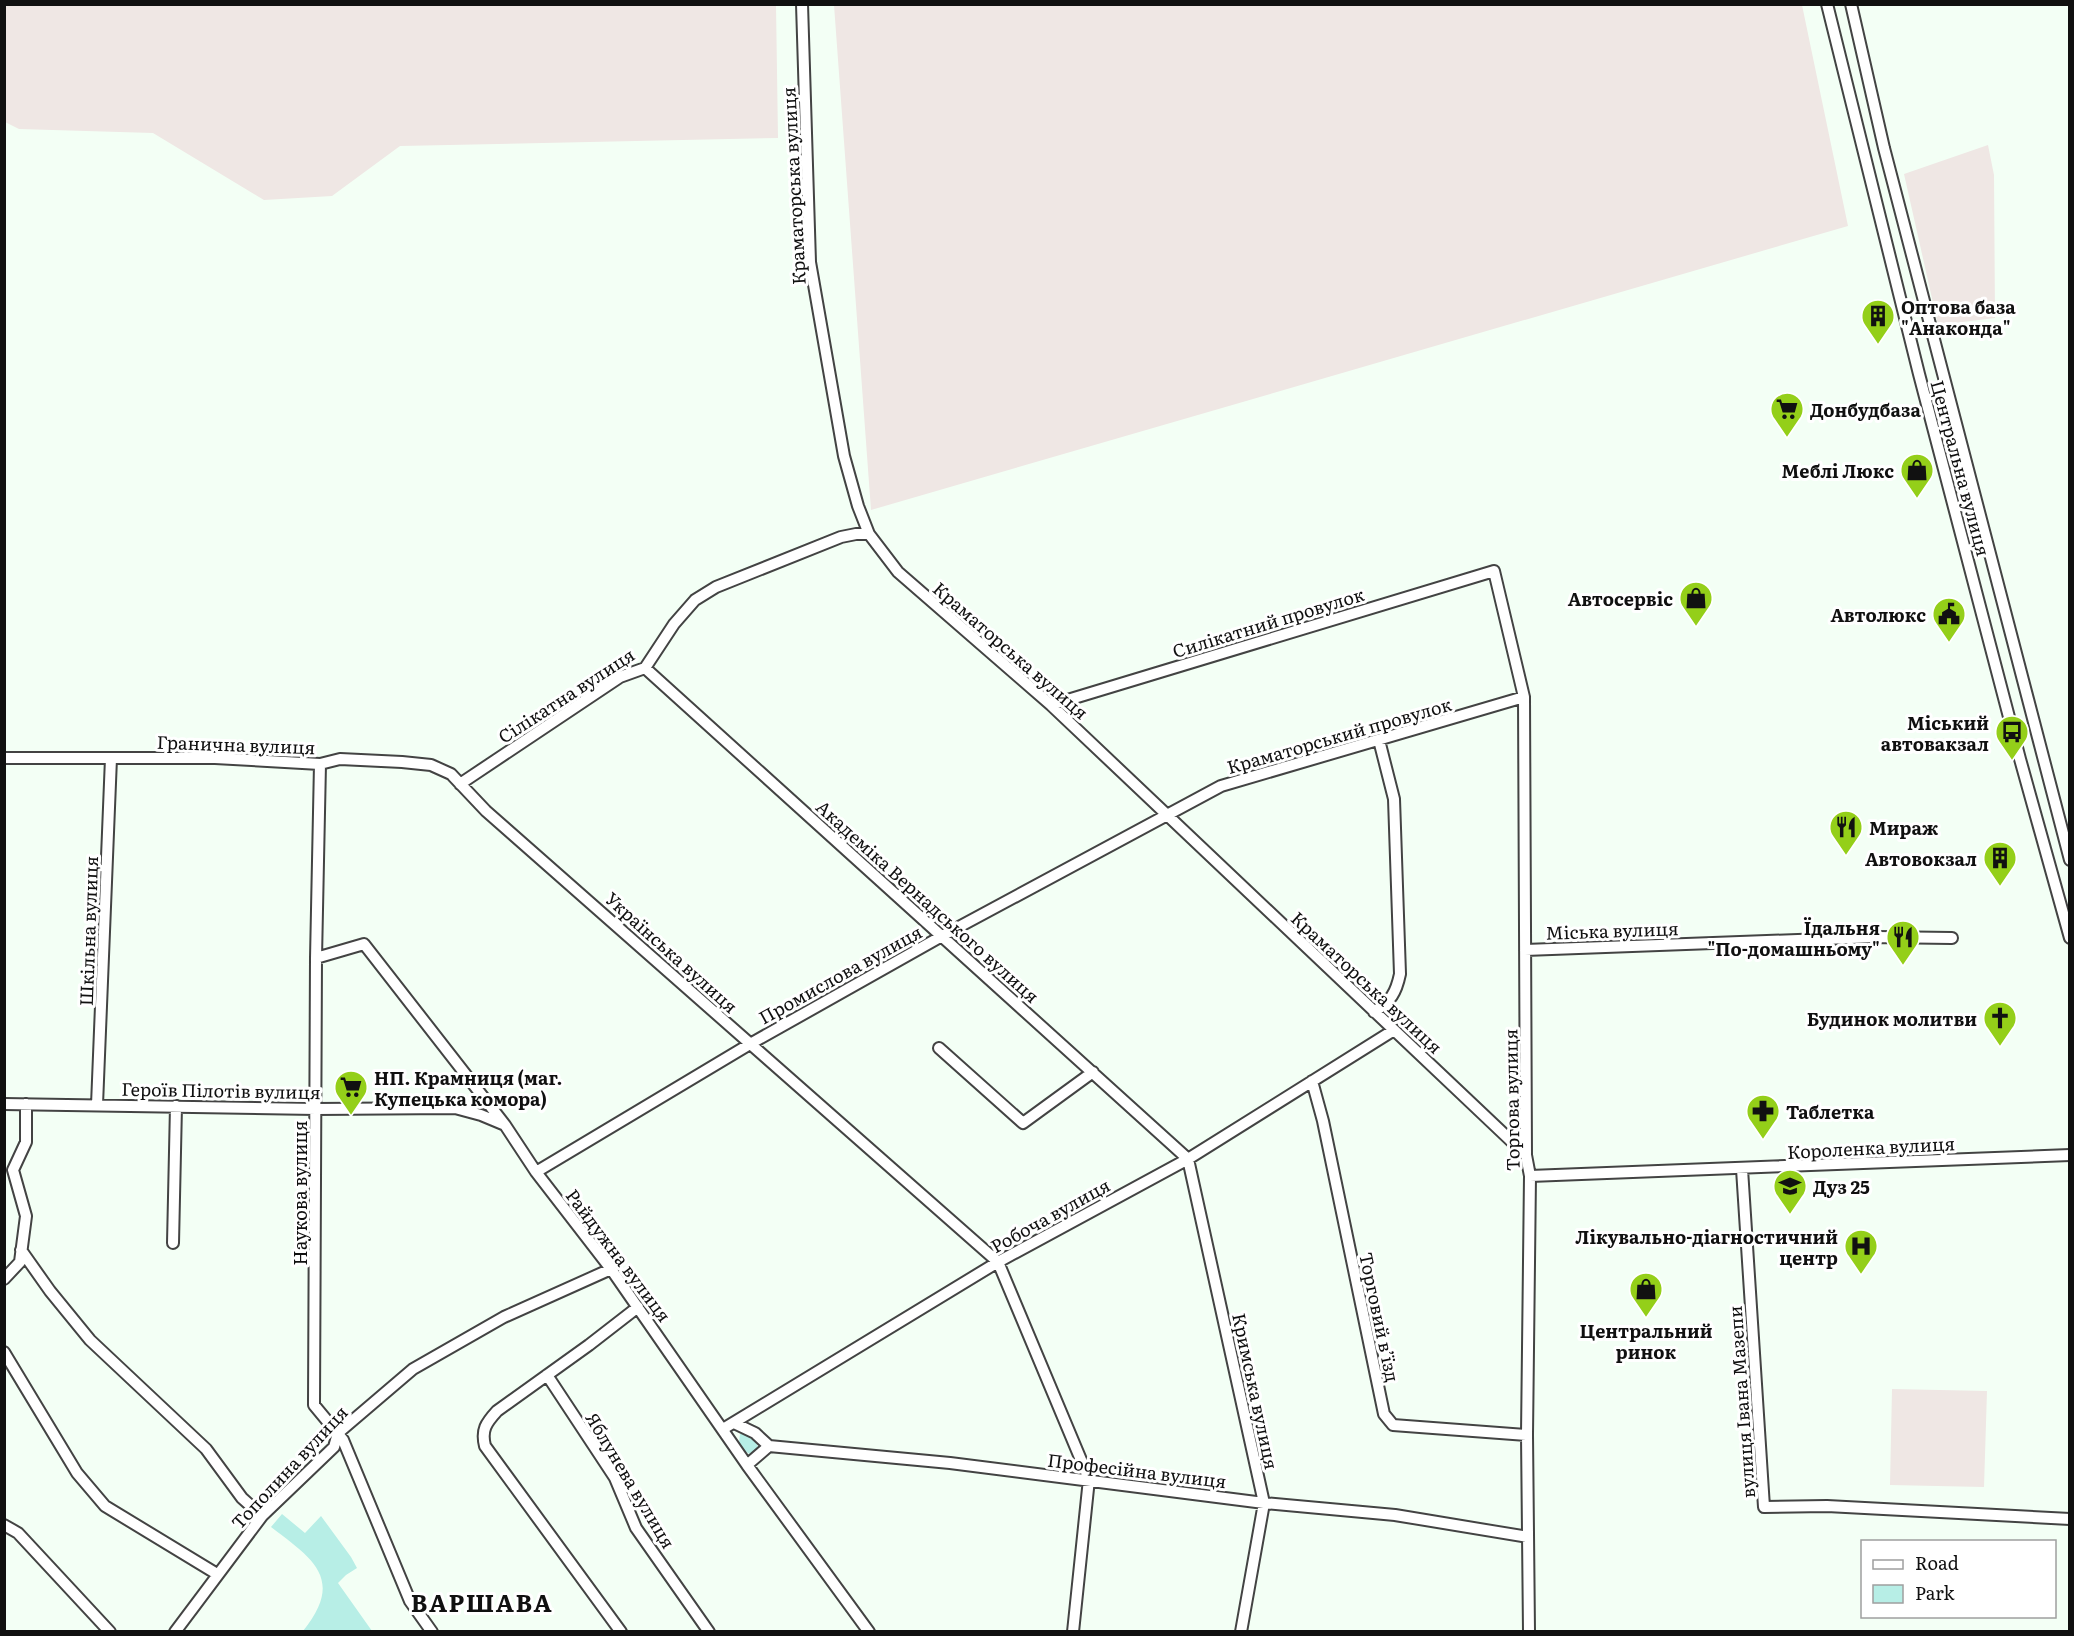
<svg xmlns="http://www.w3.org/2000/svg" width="2074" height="1636" font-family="Literata,serif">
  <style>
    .industrial { fill: #efe7e4 }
    .green { fill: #b7eee6 }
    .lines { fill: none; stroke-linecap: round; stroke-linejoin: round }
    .minor-casing { stroke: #434343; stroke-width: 14 }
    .minor { stroke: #fff; stroke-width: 10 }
    .labels { text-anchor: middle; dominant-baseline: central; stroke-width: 6; stroke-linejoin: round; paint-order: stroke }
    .street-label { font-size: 18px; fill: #101010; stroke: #fff }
    .poi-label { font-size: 18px; font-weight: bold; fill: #101010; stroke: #fff; text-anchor: end }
    .district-label { font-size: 24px; font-weight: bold; letter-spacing: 1.5px; fill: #101010; stroke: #fff }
  </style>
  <rect width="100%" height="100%" fill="#f3fff5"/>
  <!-- industrial -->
  <path class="industrial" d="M4,5H776L778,138L400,146L332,196L264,200L153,133L19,129L5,122Z
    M834,5H1802L1848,226L871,510Z
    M1988,145L1994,175L1995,318L1938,325L1904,174Z
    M1892,1389L1987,1391L1984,1487L1890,1485Z"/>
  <!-- green -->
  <path class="green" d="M747,1433L753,1435L758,1447L756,1452L752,1455L746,1452L739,1443L740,1434Z
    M282,1514L305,1533L321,1516L351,1557L357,1568L346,1575L338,1583L372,1631H303C345,1579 313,1559 271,1527Z"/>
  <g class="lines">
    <!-- minor casing -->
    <g class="minor-casing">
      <path id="minor" d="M802,4L810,262L844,456L858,506L869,534L898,572L1051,705L1526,1155
        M1827,4L1919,374L2020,759L2070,938
        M1851,4L1884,148L2070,860
        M645,668L1188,1159L1264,1503L1241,1632
        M1051,705L1494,571L1524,697L1526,1155L1530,1176L1527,1435L1529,1632
        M4,758H215L320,764L340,759L402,762L431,765L451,774L486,811L998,1262L1089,1479L1073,1632
        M320,764L316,958L314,1405L343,1440L410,1601L432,1632
        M460,784L620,677L645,668L674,624L695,600L716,587L841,537L856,534H869
        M1525,950L1877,937L1952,938
        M316,958L364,944L505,1125L536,1172L611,1269L747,1465L869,1632
        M1374,1012C1391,1001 1396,993 1400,974L1394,799L1379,740
        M939,1048L1023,1123L1093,1072
        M1312,1081L1323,1121L1384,1414L1393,1425L1527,1435
        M4,1104L316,1109L455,1108L481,1115L505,1125
        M97,1105L111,758
        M1742,1169L1764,1507L1827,1506L2070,1519
        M536,1172L750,1044L942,936L1221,786L1524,697
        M1530,1176L2070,1155
        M173,1243L176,1106
        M21,1250L50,1291L90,1340L206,1449L242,1498L262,1516
        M4,1279L20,1262L26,1216L13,1170L26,1142V1104
        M4,1352L77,1473L105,1506L217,1574
        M547,1375L615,1478L636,1528L709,1632
        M734,1423L755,1433L769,1446
        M723,1429L998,1262L1188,1159L1394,1030
        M747,1465L769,1446L950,1463L1264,1503L1395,1515L1528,1537
        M4,1525L18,1533L110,1632
        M175,1632L262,1516L334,1447L338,1433L413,1369L504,1317L611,1269
        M621,1632L485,1446C481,1430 486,1423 497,1411L589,1345L638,1307"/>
    </g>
    <!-- minor -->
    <use href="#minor" class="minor"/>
  </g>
  <!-- icons -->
  <defs>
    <g id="building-pin" transform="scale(1.725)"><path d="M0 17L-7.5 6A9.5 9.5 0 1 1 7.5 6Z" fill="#94cf19" stroke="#fff"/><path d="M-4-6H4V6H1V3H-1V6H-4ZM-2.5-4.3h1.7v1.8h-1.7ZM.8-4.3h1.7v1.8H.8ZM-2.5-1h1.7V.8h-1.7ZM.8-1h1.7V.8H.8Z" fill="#111"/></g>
    <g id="supermarket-pin" transform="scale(1.725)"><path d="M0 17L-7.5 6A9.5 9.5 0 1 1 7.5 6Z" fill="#94cf19" stroke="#fff"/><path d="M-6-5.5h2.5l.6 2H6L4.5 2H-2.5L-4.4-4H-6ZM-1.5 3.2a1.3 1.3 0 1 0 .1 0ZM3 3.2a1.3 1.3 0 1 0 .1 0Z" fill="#111"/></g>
    <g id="shop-pin" transform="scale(1.725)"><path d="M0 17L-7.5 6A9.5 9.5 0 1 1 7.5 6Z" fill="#94cf19" stroke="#fff"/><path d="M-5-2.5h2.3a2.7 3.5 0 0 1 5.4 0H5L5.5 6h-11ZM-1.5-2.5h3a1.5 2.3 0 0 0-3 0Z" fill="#111"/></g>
    <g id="civic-pin" transform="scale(1.725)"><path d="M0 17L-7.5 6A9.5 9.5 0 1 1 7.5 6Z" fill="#94cf19" stroke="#fff"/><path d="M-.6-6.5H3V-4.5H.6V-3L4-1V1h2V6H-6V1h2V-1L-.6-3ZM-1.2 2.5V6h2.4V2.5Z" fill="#111"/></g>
    <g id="bus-pin" transform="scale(1.725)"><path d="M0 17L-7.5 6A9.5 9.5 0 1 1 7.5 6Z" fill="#94cf19" stroke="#fff"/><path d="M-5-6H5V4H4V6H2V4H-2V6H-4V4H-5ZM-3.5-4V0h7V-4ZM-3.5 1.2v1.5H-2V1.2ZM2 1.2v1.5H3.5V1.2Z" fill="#111"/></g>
    <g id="restaurant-pin" transform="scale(1.725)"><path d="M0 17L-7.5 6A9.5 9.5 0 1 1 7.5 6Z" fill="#94cf19" stroke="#fff"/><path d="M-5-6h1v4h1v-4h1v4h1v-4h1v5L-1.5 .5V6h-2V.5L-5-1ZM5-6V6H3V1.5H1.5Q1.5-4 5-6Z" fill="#111"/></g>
    <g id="church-pin" transform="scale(1.725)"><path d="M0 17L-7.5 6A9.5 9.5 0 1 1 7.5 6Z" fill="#94cf19" stroke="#fff"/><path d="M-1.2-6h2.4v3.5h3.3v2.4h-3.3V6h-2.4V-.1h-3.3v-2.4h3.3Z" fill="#111"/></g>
    <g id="pharmacy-pin" transform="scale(1.725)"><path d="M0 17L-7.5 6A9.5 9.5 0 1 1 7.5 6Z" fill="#94cf19" stroke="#fff"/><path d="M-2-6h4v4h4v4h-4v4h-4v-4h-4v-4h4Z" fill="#111"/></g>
    <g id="school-pin" transform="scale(1.725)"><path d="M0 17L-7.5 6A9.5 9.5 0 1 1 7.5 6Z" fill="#94cf19" stroke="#fff"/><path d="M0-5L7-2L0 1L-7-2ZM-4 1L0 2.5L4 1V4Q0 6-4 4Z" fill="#111"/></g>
    <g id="hospital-pin" transform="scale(1.725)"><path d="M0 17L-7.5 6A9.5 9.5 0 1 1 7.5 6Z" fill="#94cf19" stroke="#fff"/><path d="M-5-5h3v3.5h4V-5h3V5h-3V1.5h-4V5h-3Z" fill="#111"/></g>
  </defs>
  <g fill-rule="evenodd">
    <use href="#building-pin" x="1878" y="316"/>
    <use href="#supermarket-pin" x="1787" y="409"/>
    <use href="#shop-pin" x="1917" y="470"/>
    <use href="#shop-pin" x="1696" y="598"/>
    <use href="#civic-pin" x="1949" y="614"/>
    <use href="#bus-pin" x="2012" y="732"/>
    <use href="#restaurant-pin" x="1846" y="827"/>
    <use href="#building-pin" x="2000" y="858"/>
    <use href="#restaurant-pin" x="1903" y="937"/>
    <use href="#church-pin" x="2000" y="1018"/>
    <use href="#supermarket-pin" x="351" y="1087"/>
    <use href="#pharmacy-pin" x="1763" y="1111"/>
    <use href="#school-pin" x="1790" y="1186"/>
    <use href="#hospital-pin" x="1861" y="1246"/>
    <use href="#shop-pin" x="1646" y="1289"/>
  </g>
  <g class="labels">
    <!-- street labels -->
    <g class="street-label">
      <text transform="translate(793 186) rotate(-93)">Краматорська вулиця</text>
      <text transform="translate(1961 468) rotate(75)">Центральна вулиця</text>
      <text transform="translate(1268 622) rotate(-17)">Силікатний провулок</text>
      <text transform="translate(1011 650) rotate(41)">Краматорська вулиця</text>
      <text transform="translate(566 695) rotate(-33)">Сілікатна вулиця</text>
      <text transform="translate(1339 735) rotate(-16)">Краматорський провулок</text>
      <text transform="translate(236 744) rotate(2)">Гранична вулиця</text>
      <text transform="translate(928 901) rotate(42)">Академіка Вернадського вулиця</text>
      <text transform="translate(1612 930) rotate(-2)">Міська вулиця</text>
      <text transform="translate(88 931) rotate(-88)">Шкільна вулиця</text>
      <text transform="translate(672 952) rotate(42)">Українська вулиця</text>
      <text transform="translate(840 974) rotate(-29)">Промислова вулиця</text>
      <text transform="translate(1367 982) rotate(43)">Краматорська вулиця</text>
      <text transform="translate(221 1090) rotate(1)">Героїв Пілотів вулиця</text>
      <text transform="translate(1511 1100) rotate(-91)">Торгова вулиця</text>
      <text transform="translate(1871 1147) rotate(-3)">Короленка вулиця</text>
      <text transform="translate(299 1193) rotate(-90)">Наукова вулиця</text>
      <text transform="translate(1050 1215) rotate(-29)">Робоча вулиця</text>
      <text transform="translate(619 1255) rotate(53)">Райдужна вулиця</text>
      <text transform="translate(1380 1317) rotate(78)">Торговий в’їзд</text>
      <text transform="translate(1256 1391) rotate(78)">Кримська вулиця</text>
      <text transform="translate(1741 1402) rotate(-94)">вулиця Івана Мазепи</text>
      <text transform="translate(289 1467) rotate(-47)">Тополина вулиця</text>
      <text transform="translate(1137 1470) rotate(7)">Професійна вулиця</text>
      <text transform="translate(631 1480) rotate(59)">Яблунева вулиця</text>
    </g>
    <!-- poi labels -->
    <g class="poi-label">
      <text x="1901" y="306" text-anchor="start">Оптова база<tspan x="1901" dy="21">"Анаконда"</tspan></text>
      <text x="1810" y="409" text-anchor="start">Донбудбаза</text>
      <text x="1894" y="470">Меблі Люкс</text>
      <text x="1673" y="598">Автосервіс</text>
      <text x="1926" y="614">Автолюкс</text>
      <text x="1989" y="722">Міський<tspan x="1989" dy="21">автовакзал</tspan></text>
      <text x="1869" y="827" text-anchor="start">Мираж</text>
      <text x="1977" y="858">Автовокзал</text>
      <text x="1880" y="927">Їдальня<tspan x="1880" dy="21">"По-домашньому"</tspan></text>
      <text x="1977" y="1018">Будинок молитви</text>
      <text x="374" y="1077" text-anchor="start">НП. Крамниця (маг.<tspan x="374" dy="21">Купецька комора)</tspan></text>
      <text x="1786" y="1111" text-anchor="start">Таблетка</text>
      <text x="1813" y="1186" text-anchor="start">Дуз 25</text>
      <text x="1838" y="1236">Лікувально-діагностичний<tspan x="1838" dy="21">центр</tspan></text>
      <text x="1646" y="1330" text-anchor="middle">Центральний<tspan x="1646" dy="21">ринок</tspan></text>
    </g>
    <!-- district labels -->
    <g class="district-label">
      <text x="482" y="1601">ВАРШАВА</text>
    </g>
  </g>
  <!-- border -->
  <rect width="2074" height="1636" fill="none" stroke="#101010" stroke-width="12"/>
  <!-- legend -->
  <rect x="1861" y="1540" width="195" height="78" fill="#ffffff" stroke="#9f9f9f" stroke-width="1.5"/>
  <rect x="1873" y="1560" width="30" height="9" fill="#ffffff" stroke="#9f9f9f" stroke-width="1.5"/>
  <text x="1915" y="1570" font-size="18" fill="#101010">Road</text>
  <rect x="1873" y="1585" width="30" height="18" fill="#b7eee6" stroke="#9f9f9f" stroke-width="1.5"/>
  <text x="1915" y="1600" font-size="18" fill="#101010">Park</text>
</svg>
